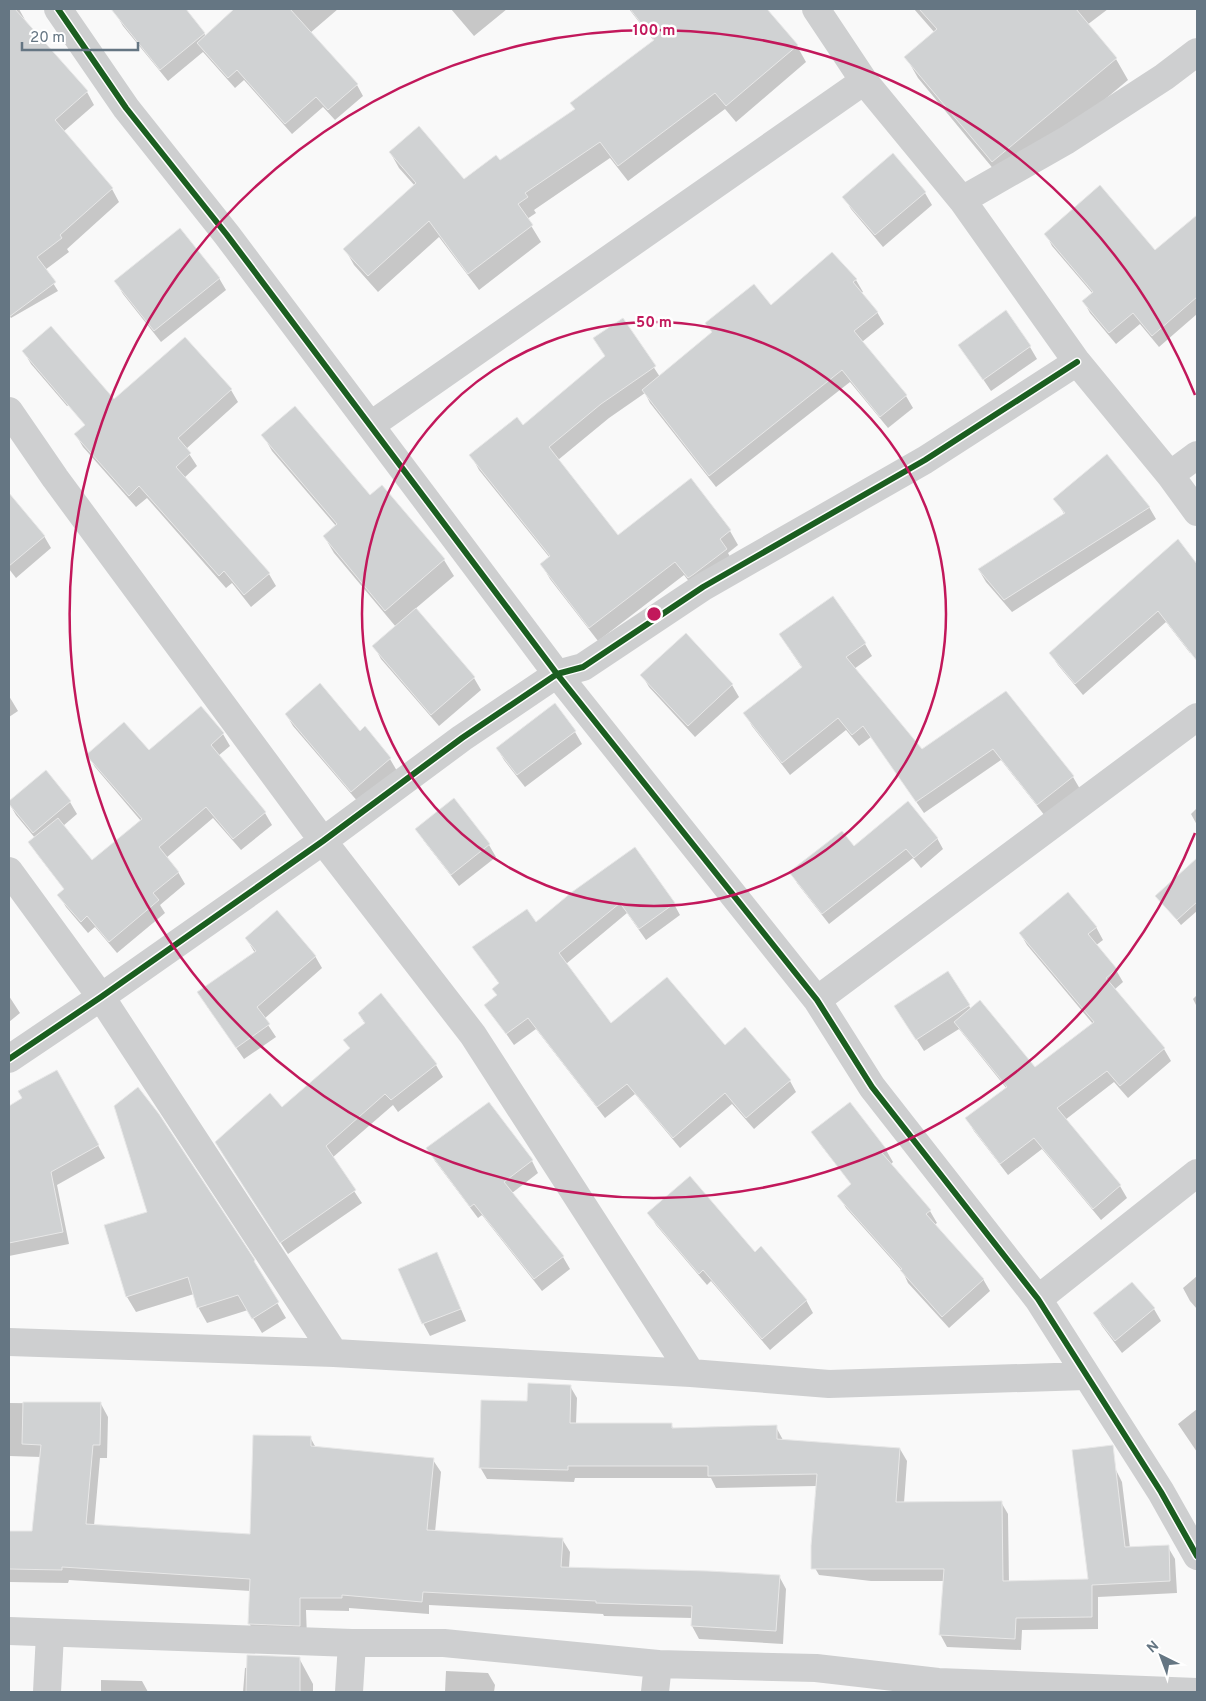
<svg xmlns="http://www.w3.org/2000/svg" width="1206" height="1701" font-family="Overpass,sans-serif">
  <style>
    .shadow { fill: #0003 }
    .building { fill: #d0d2d3; stroke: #e8e8e8 }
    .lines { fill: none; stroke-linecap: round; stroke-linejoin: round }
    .minor { stroke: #cecfd0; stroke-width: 28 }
    .cycleway-casing { stroke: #fff; stroke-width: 9 }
    .cycleway { stroke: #1b5e20; stroke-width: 6 }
    .ring { fill: none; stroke: #c2185b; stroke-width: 2.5 }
    .centre { fill: #c2185b; stroke: #fff; stroke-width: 2.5 }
    .ring-label { font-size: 15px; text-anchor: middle; font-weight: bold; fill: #c2185b; stroke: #fff; stroke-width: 5; stroke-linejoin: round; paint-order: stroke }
  </style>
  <rect width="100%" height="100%" fill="#f9f9f9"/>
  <!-- shadow -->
  <path class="shadow" d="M9,9H19L29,27L87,92L94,105L63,132L112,189L119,202L67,249L69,252L45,270L58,291L11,318L9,315V201L31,185L9,159Z
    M122,9H184L206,36L245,30L272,9H338L310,33L357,85L363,96L335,120L323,107L292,134L244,80L235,88L203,52L168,81L123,26L116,14Z
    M451,9H507L474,36Z
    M629,9H677L690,27L711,9H766L797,46L806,62L736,122L725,109L628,181L610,158L534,210L536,213L527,219L541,242L479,290L439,237L378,292L354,265L345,249L415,186L399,168L390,152L464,181L500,162L576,110L654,41Z
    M914,9H1108L1087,25L1116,59L1128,80L1005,183L918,78L906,57L935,33Z
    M892,155L925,193L932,205L883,247L851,209L844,197Z
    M1197,217V314L1159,347L1140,324L1116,344L1090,313L1084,302L1093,294L1052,246L1046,234L1155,252Z
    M219,278L226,290L161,342L123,294L116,282Z
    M856,280L863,292L861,293L877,312L884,324L862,342L906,396L913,408L888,428L850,382L716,487L650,403L645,393L609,418L558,460L618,537L690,480L730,531L738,545L728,553L734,564L697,592L684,575L598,641L550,579L542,565L550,558L479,470L471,455L523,427L606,357L623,320L660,377L713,334L707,323L771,307Z
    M185,338L231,390L238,402L186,449L197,466L184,478L269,574L276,586L251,607L232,583L226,588L147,498L136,507L83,447L76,435Z
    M960,345L1030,347L1037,359L991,391Z
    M24,352L98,386L67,406L31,364Z
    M263,435L370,497L382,487L444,560L454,576L415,609L474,678L481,690L439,726L381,659L374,646L396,627L334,553L324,536L336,526L272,451Z
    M9,494L44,536L51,548L16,578L9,569Z
    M1055,499L1149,507L1156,519L1012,612L986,582L979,570L1065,515Z
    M1177,541L1197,566V647L1190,653L1166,622L1083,695L1058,665L1050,653Z
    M686,635L732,685L739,697L695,737L649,687L642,675Z
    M780,635L865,644L872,656L854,669L921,751L1006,692L1073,777L1080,789L1045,816L1001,760L924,813L871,737L859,746L846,730L790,775L752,726L745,713L802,668Z
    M9,696L18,711L9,717Z
    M201,708L223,734L230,746L218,756L265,813L272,825L241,850L213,818L166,858L178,872L185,884L160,905L165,913L117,953L95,927L88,933L66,907L59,895L65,890L37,854L30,842L35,838L16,815L9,803L46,772L70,802L77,814L63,826L92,862L141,821L95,767L88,755L149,752Z
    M286,714L360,732L365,728L390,759L397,771L359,803L293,726Z
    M575,732L582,744L525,787L504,760L497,748Z
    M1197,808V825L1191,814Z
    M417,829L489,845L496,857L459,886L424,841Z
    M937,838L943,849L921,868L913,858L829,924L797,883L791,872L854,848Z
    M1182,874L1197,891V911L1181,925L1157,896Z
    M573,893L674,904L680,915L646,940L627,913L566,964L611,1025L724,1047L790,1081L796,1092L754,1129L732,1104L680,1148L635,1094L605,1118L536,1029L514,1045L486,1005L498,996L500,985L474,947L536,924Z
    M1096,927L1103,940L1095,946L1116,970L1123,982L1114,990L1164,1049L1171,1061L1128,1098L1114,1082L1065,1120L1120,1186L1127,1198L1101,1220L1042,1149L1008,1175L974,1131L967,1119L1007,1089L959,1029L924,1051L903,1018L948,973L971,1009L1034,1069L1093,1024L1027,945L1020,933Z
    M246,938L315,956L322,968L264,1019L276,1037L244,1059L206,1005L255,953Z
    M1197,995V1007L1193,999Z
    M9,996L20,1013L9,1022Z
    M359,1014L436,1065L443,1077L398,1112L393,1105L332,1158L362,1203L288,1254L223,1154L282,1108L350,1049L345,1041L365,1024Z
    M57,1071L105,1158L57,1185L69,1244L9,1256V1107L24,1099Z
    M813,1132L886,1150L893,1162L890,1165L930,1211L937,1223L934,1225L983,1279L990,1291L949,1328L908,1283L903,1272L846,1208L839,1196L852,1185L820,1144Z
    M428,1149L532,1161L538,1173L512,1193L563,1257L570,1269L542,1291L482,1215L478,1218L435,1161Z
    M149,1213L262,1277L286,1318L262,1333L248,1310L207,1323L198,1307L194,1294L136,1312L127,1297Z
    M649,1213L755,1253L806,1300L813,1313L770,1350L711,1281L707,1285L656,1225Z
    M436,1254L443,1266L466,1321L430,1336L423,1323Z
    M1197,1276V1309L1190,1301L1183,1288Z
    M1154,1309L1161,1321L1122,1353L1102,1326L1095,1314Z
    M570,1386L577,1398L576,1424L671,1425L674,1429L776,1427L783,1440L900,1449L907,1461L904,1503L1001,1502L1008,1514L1009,1582L1089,1580L1116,1470L1122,1482L1130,1548L1168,1547L1175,1559L1177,1593L1098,1597V1629L1022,1630L1021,1650L947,1647L940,1634L944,1581H871L819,1575L812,1563L817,1486L716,1488L711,1478H575L574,1482L487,1479L480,1467L529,1403Z
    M9,1403L101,1404L108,1417L107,1458H100L94,1526L251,1536L310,1437L316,1448L433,1460L441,1472L435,1532L562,1539L570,1552L569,1568L779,1576L786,1589L783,1644L699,1639L692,1626V1618L604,1616L603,1614L429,1605V1614L349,1608V1611L306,1610L307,1638L257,1636L249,1623L251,1591L69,1580L68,1583L9,1582V1532L33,1533L41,1457L9,1456Z
    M1197,1409V1452L1178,1424Z
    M299,1658L313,1684V1692H243L245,1668Z
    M446,1671L488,1673L495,1685L494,1692H445Z
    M101,1680L142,1681L148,1692H101Z"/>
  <!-- building -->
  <path class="building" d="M9,9H15L88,91L55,120L113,188L60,235L62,238L37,257L56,282L9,317Z
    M111,9H186L205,33L160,70Z
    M234,9H290L358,84L328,110L316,97L285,124L237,70L228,78L197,43Z
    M630,9H767L798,45L726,106L715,93L618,166L600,142L525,193L528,197L518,204L533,225L468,274L429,221L368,276L343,249L416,183L389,152L419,126L464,179L496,155L500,160L575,109L570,103L654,40Z
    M919,9H1076L1117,58L992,162L904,57L937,29Z
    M893,153L926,192L875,235L842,197Z
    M1100,185L1155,250L1197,215V297L1152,336L1133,313L1109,333L1082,301L1093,292L1044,234Z
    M180,228L220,278L154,331L114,281Z
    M832,252L857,279L853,282L878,312L854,331L907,395L880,417L842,370L709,476L642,390L712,332L705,323L754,284L771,305Z
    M1006,310L1031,346L983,380L958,345Z
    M623,318L656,366L601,404L549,447L618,535L691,478L731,530L720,539L727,549L694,574L688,578L675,562L589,628L540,564L550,556L469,455L517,417L523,425L605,356L593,338Z
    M51,326L114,399L185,337L232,389L178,438L191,453L176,467L270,573L244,595L224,571L219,576L139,486L129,496L74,434L85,425L22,351Z
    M295,406L370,495L382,485L445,559L385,611L323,536L337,524L261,435Z
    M1107,454L1150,507L1004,600L978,569L1065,513L1053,499Z
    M9,493L45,536L9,566Z
    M1178,539L1197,564V661L1158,611L1075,684L1049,653Z
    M833,596L866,643L846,657L922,749L1006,691L1074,776L1037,805L993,749L916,802L863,726L852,735L838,718L782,763L743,713L802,667L779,634Z
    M416,608L475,677L431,715L372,646Z
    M686,633L733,684L688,726L640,675Z
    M320,683L360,731L365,726L391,758L351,792L285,714Z
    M555,703L576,731L517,775L496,748Z
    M201,706L224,733L211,745L266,812L233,839L206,807L159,847L179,872L153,893L159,900L109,942L87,916L81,922L57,895L64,889L28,842L58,818L92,860L142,819L86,755L124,722L149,750Z
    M46,770L71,801L33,833L9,804V801Z
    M454,798L490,844L451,875L415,829Z
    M908,801L938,838L914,858L906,849L822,914L789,872L842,831L854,846Z
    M635,847L675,903L639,929L620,903L559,953L611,1023L667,977L725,1045L745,1027L791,1080L746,1118L725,1093L673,1138L627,1084L597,1107L528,1018L506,1034L484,1005L497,995L492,989L499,983L472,947L527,909L536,922L572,892Z
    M1197,858V902L1177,920L1155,896Z
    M1068,892L1097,927L1088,934L1117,969L1106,978L1165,1048L1120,1086L1107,1071L1057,1108L1121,1185L1093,1209L1034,1138L1000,1164L965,1118L1007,1087L954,1022L980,1000L1035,1067L1094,1022L1019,933Z
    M277,910L316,956L257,1007L270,1024L236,1048L197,992L256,951L245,938Z
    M948,971L970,1005L916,1040L894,1006Z
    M381,993L437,1064L391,1100L385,1094L326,1146L356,1190L280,1243L215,1142L270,1093L282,1107L350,1048L343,1040L365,1023L358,1013Z
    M57,1070L99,1145L51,1172L63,1232L9,1243V1106L22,1098L18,1091Z
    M138,1087L159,1114L255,1260L254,1261L279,1302L252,1319L238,1295L197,1308L188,1277L126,1297L104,1225L147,1212L114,1106Z
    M489,1102L533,1160L504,1182L564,1256L534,1279L474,1204L470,1207L426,1148Z
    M850,1102L887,1150L882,1153L931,1210L926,1214L984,1279L942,1317L900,1270L902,1269L837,1196L851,1184L811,1132Z
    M690,1176L755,1252L761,1246L807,1300L762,1339L703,1270L699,1274L647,1213Z
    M437,1252L461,1309L422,1324L398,1269Z
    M1132,1282L1155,1308L1115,1341L1093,1313Z
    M528,1383L571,1385L570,1423H672V1428L777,1425V1439L900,1448L896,1502L1002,1501L1003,1581L1088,1579L1072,1450L1113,1445L1125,1547L1169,1545L1170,1581L1092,1585V1617L1016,1618L1015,1639L939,1635L944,1569H811V1546L817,1474L708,1476V1466H568V1470L479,1468L481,1400L527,1401Z
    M23,1402H101L100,1445H93L86,1524L250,1534L253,1435L311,1436V1446L434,1458L427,1530L563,1538L561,1567L708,1571L780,1575L776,1631L691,1626L692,1606L596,1603V1601L423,1592L422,1602L342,1595V1598H300V1626L248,1624L250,1579L62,1567V1570L9,1569V1531H32L41,1445L22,1444Z
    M247,1655L300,1657V1692H246Z"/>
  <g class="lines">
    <!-- minor -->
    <path class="minor" d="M58,9L126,108L227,235L557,674L817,1000L872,1087L1038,1299L1161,1492L1197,1556
      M816,9L864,81L962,200L1077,362L1170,475L1197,512
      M962,200L1067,140L1164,77L1197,52
      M9,411L55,478L323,841L473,1035L691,1373
      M371,425L864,81
      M1170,475L1197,455
      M9,871L101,997L334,1353
      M817,1000L1197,717
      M9,1059L101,997L323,841L462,738L557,674L583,667L703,587L925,460L1077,362
      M1038,1299L1197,1173
      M9,1342L334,1353L691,1373L829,1384L1086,1376
      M9,1631L352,1643H444L658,1664L816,1668L938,1682L1197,1692
      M47,1692L50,1634
      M349,1692L352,1643
      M655,1692L658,1664"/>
    <!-- cycleway casing -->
    <g class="cycleway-casing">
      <path id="cycleway" d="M58,9L126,108L227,235L557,674L817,1000L872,1087L1038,1299L1161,1492L1197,1556
        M9,1059L101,997L323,841L462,738L557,674L583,667L703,587L925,460L1077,362"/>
    </g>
    <!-- cycleway -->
    <use href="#cycleway" class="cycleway"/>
  </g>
  <!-- distance rings -->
  <g class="ring">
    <circle cx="654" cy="614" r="292"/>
    <path d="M1195 833A584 584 0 1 1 1195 395"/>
  </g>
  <circle cx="654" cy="614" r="8" class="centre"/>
  <g class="ring-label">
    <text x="654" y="35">100 m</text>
    <text x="654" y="327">50 m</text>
  </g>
  <!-- border -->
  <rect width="1206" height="1701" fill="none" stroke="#657683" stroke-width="20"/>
  <!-- north arrow -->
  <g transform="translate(1161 1656) rotate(318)" stroke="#ffffff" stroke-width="4" paint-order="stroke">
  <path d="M0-4L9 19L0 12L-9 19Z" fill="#657683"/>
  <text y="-8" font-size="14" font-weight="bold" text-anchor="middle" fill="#657683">N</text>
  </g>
  <!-- scale -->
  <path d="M22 42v8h116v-8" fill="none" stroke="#657683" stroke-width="2.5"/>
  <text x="30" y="42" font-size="15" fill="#657683" stroke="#ffffff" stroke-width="4" paint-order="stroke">20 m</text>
</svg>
